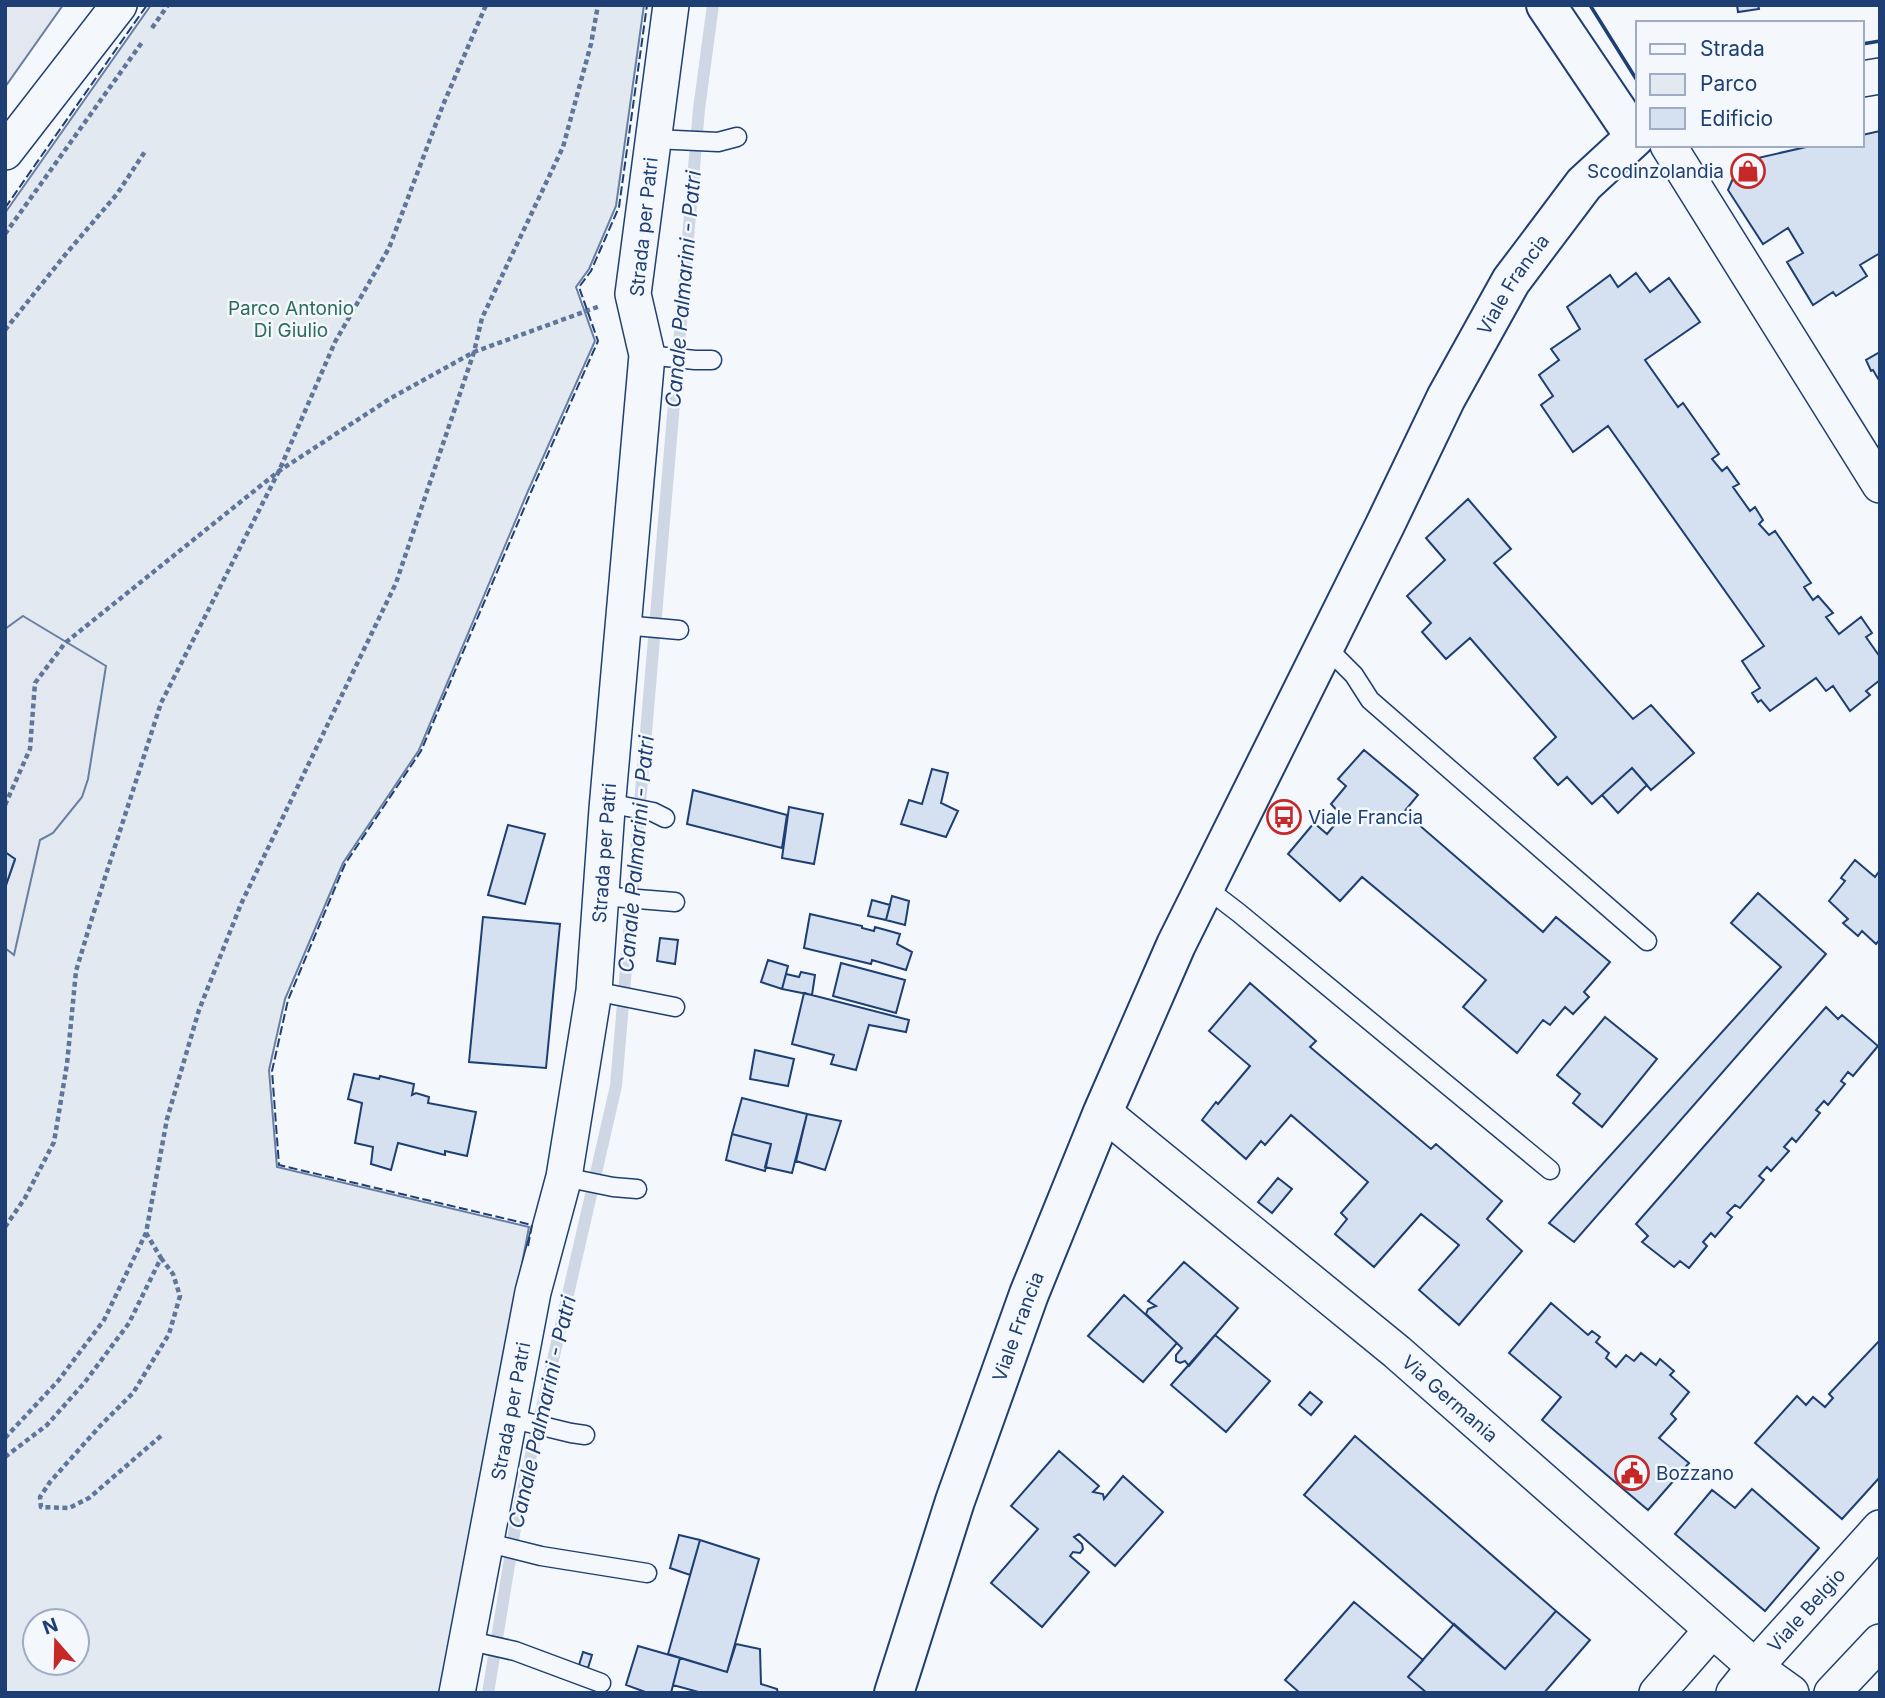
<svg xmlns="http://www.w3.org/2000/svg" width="1885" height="1698" font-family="Inter,sans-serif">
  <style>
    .green { fill: #e3e9f0; stroke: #687fa3; stroke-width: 2; fill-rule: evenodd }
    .parking { fill: #e3e8f0; stroke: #687fa3; stroke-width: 2 }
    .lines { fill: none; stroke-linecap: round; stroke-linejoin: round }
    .stream { stroke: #cfd7e4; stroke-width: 12 }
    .building { fill: #d5e0f0; stroke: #1d3f73; stroke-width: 2 }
    .service-casing { stroke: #1d3f73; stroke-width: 21 }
    .minor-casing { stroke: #1d3f73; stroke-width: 38 }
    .tertiary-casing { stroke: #1d3f73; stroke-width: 42 }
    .path { stroke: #5e769c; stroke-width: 4.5; stroke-dasharray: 5 3.5; stroke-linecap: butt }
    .service { stroke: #f4f7fb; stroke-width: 18 }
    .minor { stroke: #f4f7fb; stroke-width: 35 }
    .tertiary { stroke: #f4f7fb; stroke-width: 38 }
    .fence { stroke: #1d3f73; stroke-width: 2; stroke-dasharray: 9 3.5; stroke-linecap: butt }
    .wall { stroke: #1d3f73; stroke-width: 3.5 }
    .labels { text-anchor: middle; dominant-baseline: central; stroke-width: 5; stroke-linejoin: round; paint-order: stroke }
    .poi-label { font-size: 19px; fill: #1d3f73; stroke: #f4f7fb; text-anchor: start }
    .street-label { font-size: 19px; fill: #1d3f73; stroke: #f4f7fb }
    .park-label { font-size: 19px; fill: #2c6c60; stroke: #f4f7fb }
    .water-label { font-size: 21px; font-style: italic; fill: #1d3f73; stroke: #f4f7fb }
  </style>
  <rect width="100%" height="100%" fill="#f4f7fb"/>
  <!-- green -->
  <path class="green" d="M151,5H644L616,206L589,269L576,287L595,341L528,491L419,750L343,863L285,999L269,1070L277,1167L529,1227L440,1693H5V213ZM35,1621H77V1663H35Z"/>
  <!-- parking -->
  <path class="parking" d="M5,5H63L5,87Z
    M23,616L106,666L88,779L82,797L53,833L40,840L14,955L5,948V888L15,860L5,852V629Z"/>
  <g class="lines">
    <!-- stream -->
    <path class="stream" d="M488,1693L517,1516L616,1086L699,109L713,5"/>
  </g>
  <!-- building -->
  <path class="building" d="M1737,5H1758L1759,9L1738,12Z
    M1880,131V253L1860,265L1867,276L1836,296L1833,292L1813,305L1787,262L1803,253L1788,228L1763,244L1728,190L1740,162L1815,145H1862V135Z
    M1636,273L1650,292L1669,278L1700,322L1645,360L1678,407L1683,403L1719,454L1712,459L1722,471L1727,467L1739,484L1733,487L1750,511L1755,507L1763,520L1759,524L1769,535L1775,531L1811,583L1804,587L1813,600L1818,596L1833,613L1826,617L1839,634L1861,617L1872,633L1866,637L1880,657V680L1866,691L1870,695L1850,711L1833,686L1826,691L1816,678L1770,711L1761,700L1758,702L1752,693L1760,688L1742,661L1764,646L1608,426L1573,452L1541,405L1553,396L1539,375L1559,360L1551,349L1580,329L1567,307L1610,275L1618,287Z
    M1880,352V382L1873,370L1871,371L1866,360Z
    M1468,499L1511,549L1494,563L1633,719L1651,705L1694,753L1651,790L1632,768L1592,804L1567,777L1558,785L1534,758L1556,737L1470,638L1446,659L1422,632L1431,623L1407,596L1445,560L1426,538Z
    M1364,750L1418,795L1404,812L1543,932L1556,917L1610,962L1584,992L1589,997L1573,1014L1565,1007L1550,1025L1543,1020L1517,1053L1463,1007L1486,980L1362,877L1340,901L1288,854L1314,823L1327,834L1342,816L1331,804L1346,786L1338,779Z
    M1632,768L1647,785L1618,813L1602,795Z
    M932,769L948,773L941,803L958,811L946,837L901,824L909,800L922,804Z
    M693,790L787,815L782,848L687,824Z
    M789,807L823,814L814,864L782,858Z
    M508,825L545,834L525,904L488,895Z
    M5,852L15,859L5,888Z
    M1855,860L1875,877L1880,870V939L1876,944L1862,931L1858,936L1843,923L1848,919L1829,901L1845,881L1841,878Z
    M1758,893L1826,954L1574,1242L1549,1223L1781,967L1731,923Z
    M892,896L909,901L905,925L886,920Z
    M872,900L890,905L886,920L868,916Z
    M810,914L862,926V928L874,931L875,927L900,934L897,944L912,952L906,970L872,960L871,964L804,948Z
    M483,917L560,924L546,1068L469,1062Z
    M660,938L678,940L675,964L657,961Z
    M768,960L788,966L782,989L761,982Z
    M841,963L905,980L896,1013L833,996Z
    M801,972L815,975L812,995L782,989L786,974L799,977Z
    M1250,983L1316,1041L1310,1047L1431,1149L1436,1144L1502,1201L1487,1219L1522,1251L1459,1325L1419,1290L1459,1245L1421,1214L1374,1267L1335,1234L1347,1219L1341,1213L1368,1182L1291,1115L1265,1145L1261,1141L1246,1159L1202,1120L1216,1102L1218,1104L1250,1066L1209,1031Z
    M804,993L909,1020L906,1032L869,1025L856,1070L831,1064L834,1055L792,1044Z
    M1826,1007L1838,1019L1842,1015L1878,1046L1853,1076L1848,1072L1841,1081L1845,1084L1828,1105L1824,1101L1816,1110L1820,1113L1796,1142L1792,1138L1784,1147L1789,1151L1771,1171L1767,1167L1759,1176L1764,1180L1740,1208L1735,1205L1727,1213L1732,1217L1715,1237L1711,1233L1703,1242L1707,1246L1689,1268L1680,1261L1674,1267L1642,1242L1648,1236L1636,1224Z
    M1605,1017L1657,1059L1602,1127L1573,1103L1580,1094L1557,1075Z
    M755,1050L794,1059L788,1086L750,1079Z
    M354,1074L379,1079L380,1076L414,1084L412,1095L416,1093L429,1097L428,1103L476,1112L467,1156L445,1151V1155L398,1143L391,1170L371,1164L373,1147L355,1143L362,1103L348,1099Z
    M742,1098L807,1114L792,1173L765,1167L771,1144L732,1134Z
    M807,1114L841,1121L825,1170L796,1161Z
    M732,1134L771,1144L765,1171L726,1160Z
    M1278,1178L1292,1189L1272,1213L1258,1202Z
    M1184,1262L1238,1308L1189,1366L1185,1361L1180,1363L1176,1361V1355L1182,1348L1146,1314L1148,1309L1156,1306L1148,1301Z
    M1124,1295L1177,1343L1143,1382L1088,1336Z
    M1551,1303L1588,1335L1592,1331L1600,1337L1596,1342L1609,1353L1606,1358L1616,1367L1626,1355L1634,1361L1641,1353L1656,1365L1660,1359L1674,1371L1670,1375L1689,1392L1671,1414L1676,1419L1659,1438L1689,1463L1648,1510L1542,1420L1561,1397L1509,1353Z
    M1215,1335L1270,1381L1226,1432L1171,1385Z
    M1880,1340V1477L1842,1519L1755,1443L1797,1396L1806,1405L1813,1397L1825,1407L1833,1398L1829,1394Z
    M1310,1392L1322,1402L1311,1415L1299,1405Z
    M1355,1436L1556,1611L1505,1669L1304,1495Z
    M1059,1451L1099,1486L1093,1492L1103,1494L1104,1499L1123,1476L1163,1512L1115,1566L1079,1534L1074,1537L1082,1544L1083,1549L1080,1553L1073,1552L1070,1556L1089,1572L1042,1627L991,1583L1038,1529L1011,1506Z
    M1752,1489L1819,1548L1765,1611L1675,1534L1712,1490L1735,1508Z
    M679,1535L700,1540L690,1575L670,1568Z
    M700,1540L759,1559L727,1672L668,1654Z
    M1354,1602L1423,1660L1408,1677L1427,1693H1300L1285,1680Z
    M1556,1611L1590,1640L1544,1693H1427L1408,1677L1454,1624L1505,1669Z
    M736,1644L760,1649L761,1684L777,1689L778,1693H702L673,1685L680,1658L727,1672Z
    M638,1646L680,1658L671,1693H648L626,1685Z
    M583,1652L592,1655L588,1668L579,1665Z"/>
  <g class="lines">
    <!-- service casing -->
    <g class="service-casing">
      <path id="service" d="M654,139L718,142L737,137
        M647,355L695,360H712
        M623,625L679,630
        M1325,646L1354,675L1370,700L1647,941
        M608,803L653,812L665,818
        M1205,887L1239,913L1550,1170
        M601,896L675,902
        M594,991L675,1007
        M564,1177L613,1187L637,1189
        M509,1418L571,1433L585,1435
        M485,1542L541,1556L647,1573
        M466,1640L515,1651L601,1683"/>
    </g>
    <!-- minor casing -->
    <g class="minor-casing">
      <g id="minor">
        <path d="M1862,79L1880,76"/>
        <path d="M1668,145L1880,485"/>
        <path d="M5,152L119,5"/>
        <path id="s1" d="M1103,1112L1397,1352L1755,1667L1791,1693"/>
        <path id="s2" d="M457,1693L533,1292L564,1177L594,991L607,809L647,355L633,294L671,5"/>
        <path d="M1657,1693L1712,1630"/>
        <path id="s3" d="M1734,1693L1755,1667L1880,1528"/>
        <path d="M1832,1693L1880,1642"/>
      </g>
    </g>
    <!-- tertiary casing -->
    <g class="tertiary-casing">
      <g id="tertiary">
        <path id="s4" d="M894,1693L955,1501L1029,1294L1103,1112L1176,945L1385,525L1446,398L1511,281L1584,184L1635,137L1546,5"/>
      </g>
    </g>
    <!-- path -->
    <path class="path" d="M152,28L168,5
      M5,234L143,41
      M5,330L65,255L117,194L146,150
      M5,805L30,749L35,683L65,643L279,471L391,398L474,352L600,306
      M5,1227L25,1198L54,1142L67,1064L76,971L92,918L161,703L279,471L335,342L389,248L443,105L486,5
      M161,1258L173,1274L180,1296L169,1334L133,1393L100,1426L50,1482L40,1497L41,1507L69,1508L89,1498L162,1435
      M5,1438L58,1381L104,1320L146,1233L167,1119L199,1010L241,904L396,583L474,352L482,318L563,147L591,44L598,5
      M5,1457L47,1425L85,1382L129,1323L161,1258L146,1233"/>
    <!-- service -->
    <use href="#service" class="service"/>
    <!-- minor -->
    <use href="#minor" class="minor"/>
    <!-- tertiary -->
    <use href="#tertiary" class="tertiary"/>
    <!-- fence -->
    <path class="fence" d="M5,208L147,5
      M528,1246L532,1225L279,1165L272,1071L288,1000L345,864L421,751L531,492L598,341L579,287L591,271L619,207L647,5"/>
    <!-- wall -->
    <path class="wall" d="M1590,5L1638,82
      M1862,44L1880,41"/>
  </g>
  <!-- icons -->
  <defs>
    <g id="shop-ring" transform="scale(1.75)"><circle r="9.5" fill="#f4f7fb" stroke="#c62828" stroke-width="1.5"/><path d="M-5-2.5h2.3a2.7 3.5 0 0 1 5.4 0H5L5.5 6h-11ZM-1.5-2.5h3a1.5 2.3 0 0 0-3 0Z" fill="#c62828"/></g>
    <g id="bus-ring" transform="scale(1.75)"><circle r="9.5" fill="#f4f7fb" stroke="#c62828" stroke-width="1.5"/><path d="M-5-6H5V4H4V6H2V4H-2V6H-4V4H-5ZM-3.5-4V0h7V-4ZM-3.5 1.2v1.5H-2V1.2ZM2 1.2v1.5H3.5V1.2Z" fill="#c62828"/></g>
    <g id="civic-ring" transform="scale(1.75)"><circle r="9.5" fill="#f4f7fb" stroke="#c62828" stroke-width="1.5"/><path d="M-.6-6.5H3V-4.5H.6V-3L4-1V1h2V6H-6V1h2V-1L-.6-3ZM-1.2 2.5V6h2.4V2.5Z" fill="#c62828"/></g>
  </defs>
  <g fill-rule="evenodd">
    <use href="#shop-ring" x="1748" y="171"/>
    <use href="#bus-ring" x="1284" y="817"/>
    <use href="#civic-ring" x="1632" y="1473"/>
  </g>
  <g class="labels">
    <!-- poi labels -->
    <g class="poi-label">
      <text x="1724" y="171" text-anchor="end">Scodinzolandia</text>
      <text x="1308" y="817">Viale Francia</text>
      <text x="1656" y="1473">Bozzano</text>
    </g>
    <!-- street labels -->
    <g class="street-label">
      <text transform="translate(644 227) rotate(-84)">Strada per Patri</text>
      <text stroke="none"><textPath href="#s4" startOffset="1542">Viale Francia</textPath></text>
      <text stroke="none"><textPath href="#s2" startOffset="854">Strada per Patri</textPath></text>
      <text stroke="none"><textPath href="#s4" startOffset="387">Viale Francia</textPath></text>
      <text stroke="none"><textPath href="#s1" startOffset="450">Via Germania</textPath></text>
      <text stroke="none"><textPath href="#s2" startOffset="287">Strada per Patri</textPath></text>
      <text stroke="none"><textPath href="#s3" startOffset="110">Viale Belgio</textPath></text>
    </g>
    <!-- park labels -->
    <g class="park-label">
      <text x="291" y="308">Parco Antonio<tspan x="291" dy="22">Di Giulio</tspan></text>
    </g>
    <!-- water labels -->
    <g class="water-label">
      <text transform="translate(683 289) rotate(-85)">Canale Palmarini - Patri</text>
      <text transform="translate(636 854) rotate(-85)">Canale Palmarini - Patri</text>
      <text transform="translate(542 1412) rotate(-77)">Canale Palmarini - Patri</text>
    </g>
  </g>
  <!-- border -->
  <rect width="1885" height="1698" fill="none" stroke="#1d3f73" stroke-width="14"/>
  <!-- legend -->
  <rect x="1636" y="21" width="228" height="126" fill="#f4f7fb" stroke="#9eadc5" stroke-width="2"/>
  <rect x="1650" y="44" width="35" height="10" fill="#f4f7fb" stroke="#9eadc5" stroke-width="2"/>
  <text x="1700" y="56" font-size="21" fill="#1d3f73">Strada</text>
  <rect x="1650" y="74" width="35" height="21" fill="#e3e9f0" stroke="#9eadc5" stroke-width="2"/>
  <text x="1700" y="91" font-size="21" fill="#1d3f73">Parco</text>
  <rect x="1650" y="108" width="35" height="21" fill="#d5e0f0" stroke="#9eadc5" stroke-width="2"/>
  <text x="1700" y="126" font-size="21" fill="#1d3f73">Edificio</text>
  <!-- north arrow -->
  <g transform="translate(56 1642) rotate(340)"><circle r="33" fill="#f4f7fb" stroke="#9eadc5" stroke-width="2"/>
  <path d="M0-5L12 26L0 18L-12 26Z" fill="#c62828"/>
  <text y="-10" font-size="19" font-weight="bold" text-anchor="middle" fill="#1d3f73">N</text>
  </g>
</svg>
